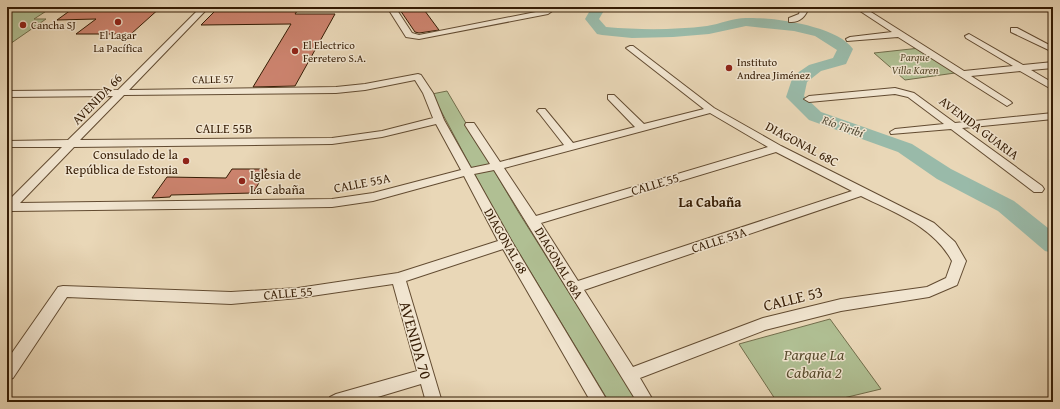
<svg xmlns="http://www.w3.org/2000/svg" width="1060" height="409" font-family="'Gentium Book Plus',serif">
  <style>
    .green { fill: #b0bf93; stroke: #726e4c }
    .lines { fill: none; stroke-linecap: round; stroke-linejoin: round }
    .river { fill: #99baa9; fill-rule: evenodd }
    .building { fill: #cc836e; stroke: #351c04 }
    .street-casing { stroke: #624b31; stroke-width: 2 }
    .secondary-casing { stroke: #351c04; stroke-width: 1 }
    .street { fill: #f1e5d0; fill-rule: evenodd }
    .secondary { fill: #f1e5d0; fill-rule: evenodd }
    .poi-dot { fill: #8f2418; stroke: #f1e5d0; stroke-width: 1.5 }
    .labels { text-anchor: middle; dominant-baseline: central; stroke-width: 3; stroke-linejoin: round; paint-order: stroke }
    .far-poi-label { font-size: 11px; fill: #351c04; stroke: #f1e5d0; text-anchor: start }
    .far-park-label { font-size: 11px; font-style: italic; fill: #5a4d2f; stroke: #f1e5d0 }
    .far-street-label { font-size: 11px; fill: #351c04; stroke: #f1e5d0 }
    .far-water-label { font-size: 12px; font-style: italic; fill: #534b36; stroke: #f1e5d0 }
    .street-label { font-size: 13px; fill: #351c04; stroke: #f1e5d0 }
    .poi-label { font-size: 13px; fill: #351c04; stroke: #f1e5d0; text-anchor: end }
    .neighbourhood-label { font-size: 14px; font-weight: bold; fill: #351c04; stroke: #f1e5d0 }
    .near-street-label { font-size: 16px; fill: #351c04; stroke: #f1e5d0 }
    .near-park-label { font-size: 16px; font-style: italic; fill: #5a4d2f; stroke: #f1e5d0 }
  </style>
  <rect width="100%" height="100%" fill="#e9d7b7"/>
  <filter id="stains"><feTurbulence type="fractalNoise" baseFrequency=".005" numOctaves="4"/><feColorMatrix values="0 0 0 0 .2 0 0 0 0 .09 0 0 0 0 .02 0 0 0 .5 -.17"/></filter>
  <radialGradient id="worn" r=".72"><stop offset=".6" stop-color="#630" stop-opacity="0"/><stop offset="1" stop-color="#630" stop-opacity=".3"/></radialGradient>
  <!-- green -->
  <path class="green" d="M7,8H51L34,19H46L7,46Z
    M920,48L955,73L905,80L874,53Z
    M447,91L519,213L638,402H609L497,216L432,94Z
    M830,319L881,389L827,402H777L739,344Z"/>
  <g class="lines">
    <!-- river -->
    <path class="river" d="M592,7H606L599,19L606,27C640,30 674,30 707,26C720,24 733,18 746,18C773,17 837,26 853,49L846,64L821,71L807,82L804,96L821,112L912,144L951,169L1014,201L1053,232V253L1045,251L998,211L937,179L898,152L809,120L786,97L793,76L809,65L833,58L837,50L815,36L794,31L746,26L709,34L673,37L632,38L602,35L597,34L585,19Z"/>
  </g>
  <!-- building -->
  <path class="building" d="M75,7H161L131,34H76L96,19L57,20Z
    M219,7H300L295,14H335L295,86L253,87L291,24L201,25Z
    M398,7H422L439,30L419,33L415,32Z
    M232,169H267L253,193L171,195L170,197L152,198L167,177L226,178Z"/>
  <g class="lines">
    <!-- street casing -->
    <g class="street-casing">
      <path id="street" d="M201,7H209L129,90L336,87L365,84L418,74L421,75L433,93L444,120L471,168L490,164L465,125L466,123H474L500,162L564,145L539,113L537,111L539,109H545L573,143L635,127L608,99V95H614L644,124L704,109L626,48L630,46H633L714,108L781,146L934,223L955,242L966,261L957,285L929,297L841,311L765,330L640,378L654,402H637L494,170L474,174L512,242L608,402H591L503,249L406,281L442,402H426L421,384L361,402H328L330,397L336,394L417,371L393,284L298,298L231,304L67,297L13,378L7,380V360L58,287L63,286L231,292L298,288L398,273L498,241L464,176L373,201L332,207L12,211L7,213V202L62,147H7V141L68,140L113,96L7,97V91L118,90ZM415,80L423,93L433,118L382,131L332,138L80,140L124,95L336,93L365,90ZM710,113L768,147L536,216L504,168ZM436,124L461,170L373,193L332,199L20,203L74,147L332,144L382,137ZM776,152L852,191L578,281L541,223ZM861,196C895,213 933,226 952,261L946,278L927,287L841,299L763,318L633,367L584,290Z
        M387,7H395L412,33L419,35L546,10L550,7H558L548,14L419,39L406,37Z
        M801,7H809C806,16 800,23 789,22V18L799,14Z
        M854,7H863L964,71L1013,66L966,38L965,36L969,34L1023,65L1053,62V68L1031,70L1053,83V90L1020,71L971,76L1010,101L1012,103L1007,106L898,37L847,41L846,39L850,37L892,32Z
        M1011,28H1017L1053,47V52L1011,32Z
        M895,88L914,93L955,123L1053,113V119L962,128L1042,186L1044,189L1042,192H1034L951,129L891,134L890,132L895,129L944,124L908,97L895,94L809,102L804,99L809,96Z"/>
    </g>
    <!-- secondary casing -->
    <g class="secondary-casing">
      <path id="secondary" d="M1041,7H1053V13Z"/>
    </g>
    <!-- street -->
    <use href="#street" class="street"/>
    <!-- secondary -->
    <use href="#secondary" class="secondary"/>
  </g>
  <!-- markers -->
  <g class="poi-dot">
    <circle cx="118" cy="22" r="4"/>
    <circle cx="23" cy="25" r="4"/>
    <circle cx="295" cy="51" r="4"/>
    <circle cx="729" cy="68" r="4"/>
    <circle cx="186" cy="161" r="4"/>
    <circle cx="242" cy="181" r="4"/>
  </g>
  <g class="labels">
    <!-- far-poi labels -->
    <g class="far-poi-label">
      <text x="31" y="25">Cancha SJ</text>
      <text x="118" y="35" text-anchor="middle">El Lagar<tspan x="118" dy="13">La Pacífica</tspan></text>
      <text x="303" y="45">El Electrico<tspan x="303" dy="13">Ferretero S.A.</tspan></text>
      <text x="737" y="62">Instituto<tspan x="737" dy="13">Andrea Jiménez</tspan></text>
    </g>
    <!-- far-park labels -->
    <g class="far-park-label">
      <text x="915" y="57">Parque<tspan x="915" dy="13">Villa Karen</tspan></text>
    </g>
    <!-- far-street labels -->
    <g class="far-street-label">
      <text transform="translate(213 79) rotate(-1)">CALLE 57</text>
    </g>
    <!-- far-water labels -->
    <g class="far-water-label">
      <text transform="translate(843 126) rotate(20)">Río Tiribí</text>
    </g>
    <!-- street labels -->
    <g class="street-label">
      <text transform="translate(97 99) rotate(-46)">AVENIDA 66</text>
      <text x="224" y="128">CALLE 55B</text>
      <text transform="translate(979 128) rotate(37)">AVENIDA GUARIA</text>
      <text transform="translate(802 144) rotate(28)">DIAGONAL 68C</text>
      <text transform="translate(362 183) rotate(-11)">CALLE 55A</text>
      <text transform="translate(655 184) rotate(-17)">CALLE 55</text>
      <text transform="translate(719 240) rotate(-18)">CALLE 53A</text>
      <text transform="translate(506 241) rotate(60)">DIAGONAL 68</text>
      <text transform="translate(559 263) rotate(59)">DIAGONAL 68A</text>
      <text transform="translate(288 293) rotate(-5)">CALLE 55</text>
    </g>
    <!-- poi labels -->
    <g class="poi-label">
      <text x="178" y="154">Consulado de la<tspan x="178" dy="15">República de Estonia</tspan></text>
      <text x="250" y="174" text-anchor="start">Iglesia de<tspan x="250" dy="15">La Cabaña</tspan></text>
    </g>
    <!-- neighbourhood labels -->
    <g class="neighbourhood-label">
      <text x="710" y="202">La Cabaña</text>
    </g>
    <!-- near-street labels -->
    <g class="near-street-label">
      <text transform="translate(793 298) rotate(-14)">CALLE 53</text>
      <text transform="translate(416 340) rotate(74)">AVENIDA 70</text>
    </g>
    <!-- near-park labels -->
    <g class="near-park-label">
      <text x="814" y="354">Parque La<tspan x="814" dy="18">Cabaña 2</tspan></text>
    </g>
  </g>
  <!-- margin -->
  <rect width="1060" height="409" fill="none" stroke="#e9d7b7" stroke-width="24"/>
  <rect x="8" y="8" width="1044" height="393" fill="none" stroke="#351c04" stroke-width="2"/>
  <rect x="12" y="12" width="1036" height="385" fill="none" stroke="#351c04"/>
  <rect width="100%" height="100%" filter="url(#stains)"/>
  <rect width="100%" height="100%" fill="url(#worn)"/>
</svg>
